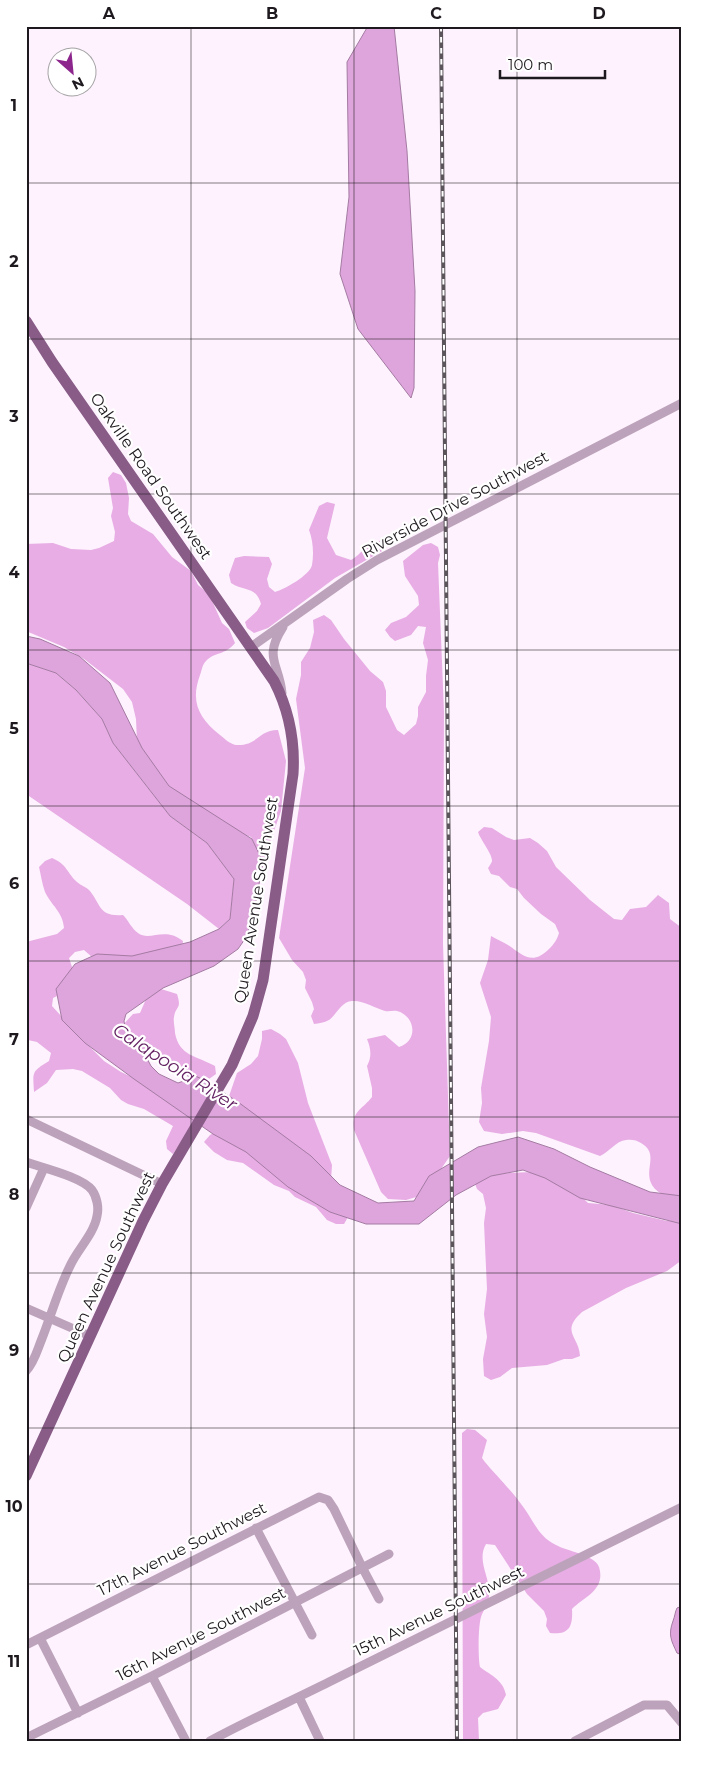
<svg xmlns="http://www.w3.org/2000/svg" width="708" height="1767" font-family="Montserrat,sans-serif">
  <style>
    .forest { fill: #e7ade4 }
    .water { fill: #dea5dc; stroke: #a47ba3 }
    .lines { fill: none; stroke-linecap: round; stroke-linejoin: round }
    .minor { stroke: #bca2ba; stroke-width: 9 }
    .major { stroke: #885c87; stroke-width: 11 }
    .rail-casing { stroke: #5b545b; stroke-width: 4 }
    .rail { stroke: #fff; stroke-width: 2; stroke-dasharray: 5.5; stroke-linecap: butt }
    .grid { fill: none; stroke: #1e191e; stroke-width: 1; stroke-opacity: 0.55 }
    .labels { text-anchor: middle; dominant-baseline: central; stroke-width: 4.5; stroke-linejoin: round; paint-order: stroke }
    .street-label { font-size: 16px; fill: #1e191e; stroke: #fff }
    .water-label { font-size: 18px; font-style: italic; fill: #652264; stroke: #fff }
    .neatline { fill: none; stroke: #1e191e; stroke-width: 2 }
    .grid-label { font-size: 16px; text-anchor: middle; font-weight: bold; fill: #1e191e }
  </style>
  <rect width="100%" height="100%" fill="#fdf2fd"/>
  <!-- forest -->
  <path class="forest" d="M113,472L121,475L126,483L129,498L128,514L131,521L153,534L172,557L191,571L198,585L209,594L222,623L229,629L235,643C226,655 214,652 206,661C202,665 202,670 200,675C190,702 199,718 220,735C225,739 230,744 236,745C258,746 258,730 278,730L286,761L281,811L269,845L266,861L260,867C257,855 258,849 251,837L229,829L166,784L137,742L136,719L132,702L123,689L84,659L64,647L26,631V544L53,543L71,549L91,550L99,548L114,541L115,532L111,516L113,508L108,478Z
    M327,502L335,504L327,538L336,555L351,560C364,553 368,539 384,541L382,551L335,578L268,628L254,633L247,628L245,622L257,611L261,604C256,586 245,592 231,583L229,575L235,558L244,556L269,557L272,564L267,579L269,587L275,592C285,589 310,575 312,565C314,554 313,540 309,530L319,506Z
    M431,543L438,547L440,555L438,563L444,712L443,944L450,1156L423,1195L406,1200L388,1199L381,1192L354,1130C351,1111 362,1110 372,1097V1088L367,1066C372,1057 371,1049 367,1039L385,1035L399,1047C420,1040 414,1015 397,1011C393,1010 389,1012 385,1011C375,1008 363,1000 352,1001C342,1001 337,1014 329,1020C324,1023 319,1023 314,1024L311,1016L314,1009L312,1002L305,988L306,980L303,972L292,960L279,938L305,768L296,699L301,675V662L310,648L314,632L313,620L324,615L331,620L344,639L370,671L383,682L386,691V707L397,730L404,735L416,724L418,716V707L426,692V676L428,660L423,643L426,627L418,626L411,635L395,641L390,637L385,630L391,623L406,617L419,605L418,596L405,576L403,561L423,545Z
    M26,663L56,673L76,690L102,719L113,743L170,816L207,843L234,879L230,919L219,929L187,904L26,794Z
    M484,827L492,828L506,837L514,840L530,838L538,843L547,851L556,867L590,900L614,919L622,920L630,909L646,907L658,895L669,903L670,919L682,928V1203C671,1198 658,1195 652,1185C643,1169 660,1154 641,1143C637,1140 631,1139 626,1140C616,1141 609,1152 600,1156L536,1133L523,1131L502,1134L484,1131L479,1122L482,1103L481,1088L489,1041L491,1017L480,983L488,960L491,936C496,939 503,942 508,945C523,955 532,966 549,949C554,944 557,940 559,933L555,924L541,914L524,898L517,889L510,887L499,876L491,874L488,868C489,867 492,862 492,861C493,855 480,839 478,832Z
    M52,858C67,864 67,873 77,882C81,886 87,887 90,891C101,905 99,917 123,915C128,920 132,929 138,933C150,942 164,926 183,941L182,948L96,964L92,957L84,950L75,952L69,958L73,970L67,991L53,998L52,1006L84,1041L104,1061L121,1072L136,1079L195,1121L173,1154L167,1149L166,1141L173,1126L144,1109L128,1104L121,1100L110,1088L82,1071L73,1069L56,1070L47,1083L34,1092C33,1072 31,1072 49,1061L51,1053L37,1042L28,1040L26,1041V942L57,934L64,928C63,912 51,905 45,892C42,884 41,875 39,867L45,861Z
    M161,989L177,994C182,1010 176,1005 174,1017C173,1021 175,1028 175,1033C179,1056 197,1056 215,1066L216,1074L209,1079L192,1080L169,1059L141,1049L128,1040L122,1026L133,1014L140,1013L147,997Z
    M271,1029L280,1034L286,1039L298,1063L308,1103L332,1165L331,1180L348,1217L344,1224H336L327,1220L316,1207L295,1197L289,1191L274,1185L243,1163L227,1160L214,1152L204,1142L210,1135L217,1131L237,1073L251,1064L258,1056L262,1039V1031Z
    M533,1172L577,1192L588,1203L611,1205L633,1213L667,1221H682V1260L667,1271L626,1288L582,1312C560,1332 579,1336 580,1356L572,1359H564L547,1365L512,1368L500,1377L491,1380L484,1376L483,1359L487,1337L484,1314L487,1289L484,1223L486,1208L483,1194L477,1189L474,1181C492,1172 513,1173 533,1172Z
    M467,1429L475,1430L487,1440L482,1458C489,1468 499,1477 507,1487C513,1493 519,1501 524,1508C534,1522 539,1537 556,1545C566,1551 595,1555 599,1567C606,1590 584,1597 572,1609C573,1627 569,1635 550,1633L546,1626L547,1619L544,1611L527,1594L495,1545L486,1544C476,1561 491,1578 489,1596C489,1604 483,1610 481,1617C478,1627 478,1658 480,1667C492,1676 503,1680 506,1695L498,1709L483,1713L478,1718L479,1741H463L462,1433Z"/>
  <!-- water -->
  <path class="water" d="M368,26H394L407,151L415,291L414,388L411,398L358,329L340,274L349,197L347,62Z
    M26,636L40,639L79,656L110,683L142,748L169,786L252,839L263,862L256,901L247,936L238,949L214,966L163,988L126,1014L124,1021L126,1032L143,1051L151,1066L159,1074L178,1083L189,1079L187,1072L206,1081L238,1102L311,1156L340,1185L378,1203L414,1201L429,1176L478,1147L518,1137L554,1149L590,1167L650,1192L682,1196V1224L580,1198L545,1178L523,1170L491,1176L456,1195L419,1224H366L330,1212L288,1187L246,1152L213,1134L134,1079L85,1043L62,1020L56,989L75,964L97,954L132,956L190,942L219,929L230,919L234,879L207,843L170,816L113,743L102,719L76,690L56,673L26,663Z
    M682,1606V1655L677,1653C671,1640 668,1635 673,1621C675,1616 675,1612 677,1608Z"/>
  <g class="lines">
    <!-- minor -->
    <path class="minor" d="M251,647L347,579L377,560L682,403
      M282,693C279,663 263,658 283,627
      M26,1119L162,1184
      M26,1162C43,1168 82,1177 92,1190C97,1197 99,1208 97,1216C94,1234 77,1250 70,1266C58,1290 51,1316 41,1341C37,1351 34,1363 26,1371
      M26,1208L44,1168
      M26,1308L90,1336
      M256,1528L312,1635
      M40,1638L78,1713
      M26,1645L319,1497L328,1500L334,1509L362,1567L379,1599
      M152,1676L186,1741
      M299,1697L320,1741
      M26,1738L152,1676L389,1554
      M210,1741C249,1720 289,1702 329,1682C446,1624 564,1566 682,1507
      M575,1741L644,1705H667L682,1723"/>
    <!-- major -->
    <path class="major" d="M26,321L52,362L274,681C289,710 295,742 293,774L263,980L253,1016L232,1065L162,1184L143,1221L26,1476"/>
    <!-- rail casing -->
    <g class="rail-casing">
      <path id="rail" d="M441,26L457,1741"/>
    </g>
    <!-- rail -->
    <use href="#rail" class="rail"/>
  </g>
  <!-- grid -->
  <path class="grid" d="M191,26V1741M354,26V1741M517,26V1741M26,183H682M26,339H682M26,494H682M26,650H682M26,806H682M26,961H682M26,1117H682M26,1273H682M26,1428H682M26,1584H682"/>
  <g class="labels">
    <!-- street labels -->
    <g class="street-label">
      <text transform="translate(151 476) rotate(55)">Oakville Road Southwest</text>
      <text transform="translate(455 504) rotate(-28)">Riverside Drive Southwest</text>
      <text transform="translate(256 900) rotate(-81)">Queen Avenue Southwest</text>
      <text transform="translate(106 1267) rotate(-65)">Queen Avenue Southwest</text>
      <text transform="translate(182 1549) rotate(-27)">17th Avenue Southwest</text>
      <text transform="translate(439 1611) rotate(-26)">15th Avenue Southwest</text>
      <text transform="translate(201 1634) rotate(-27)">16th Avenue Southwest</text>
    </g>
    <!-- water labels -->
    <g class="water-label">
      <text transform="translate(175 1067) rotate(33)">Calapooia River</text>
    </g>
  </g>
  <!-- border -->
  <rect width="708" height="1767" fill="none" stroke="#ffffff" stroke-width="55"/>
  <!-- north arrow -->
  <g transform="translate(72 72) rotate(153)"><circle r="24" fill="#ffffff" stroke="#a5a3a5"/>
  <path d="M0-4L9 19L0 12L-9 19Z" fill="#8c268c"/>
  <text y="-8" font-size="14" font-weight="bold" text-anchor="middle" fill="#1e191e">N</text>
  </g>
  <!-- scale -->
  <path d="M500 70v8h105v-8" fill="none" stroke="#1e191e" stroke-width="2.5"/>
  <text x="508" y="70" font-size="15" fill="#1e191e" stroke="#ffffff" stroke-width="4" paint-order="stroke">100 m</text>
  <rect x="28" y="28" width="652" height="1712" class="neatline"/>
  <g class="grid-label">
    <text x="109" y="19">A</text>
    <text x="272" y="19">B</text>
    <text x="436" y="19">C</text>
    <text x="599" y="19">D</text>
    <text x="14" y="111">1</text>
    <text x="14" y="267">2</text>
    <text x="14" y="422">3</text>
    <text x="14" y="578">4</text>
    <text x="14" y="734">5</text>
    <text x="14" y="889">6</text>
    <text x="14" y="1045">7</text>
    <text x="14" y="1200">8</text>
    <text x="14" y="1356">9</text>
    <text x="14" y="1512">10</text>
    <text x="14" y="1667">11</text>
  </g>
</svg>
